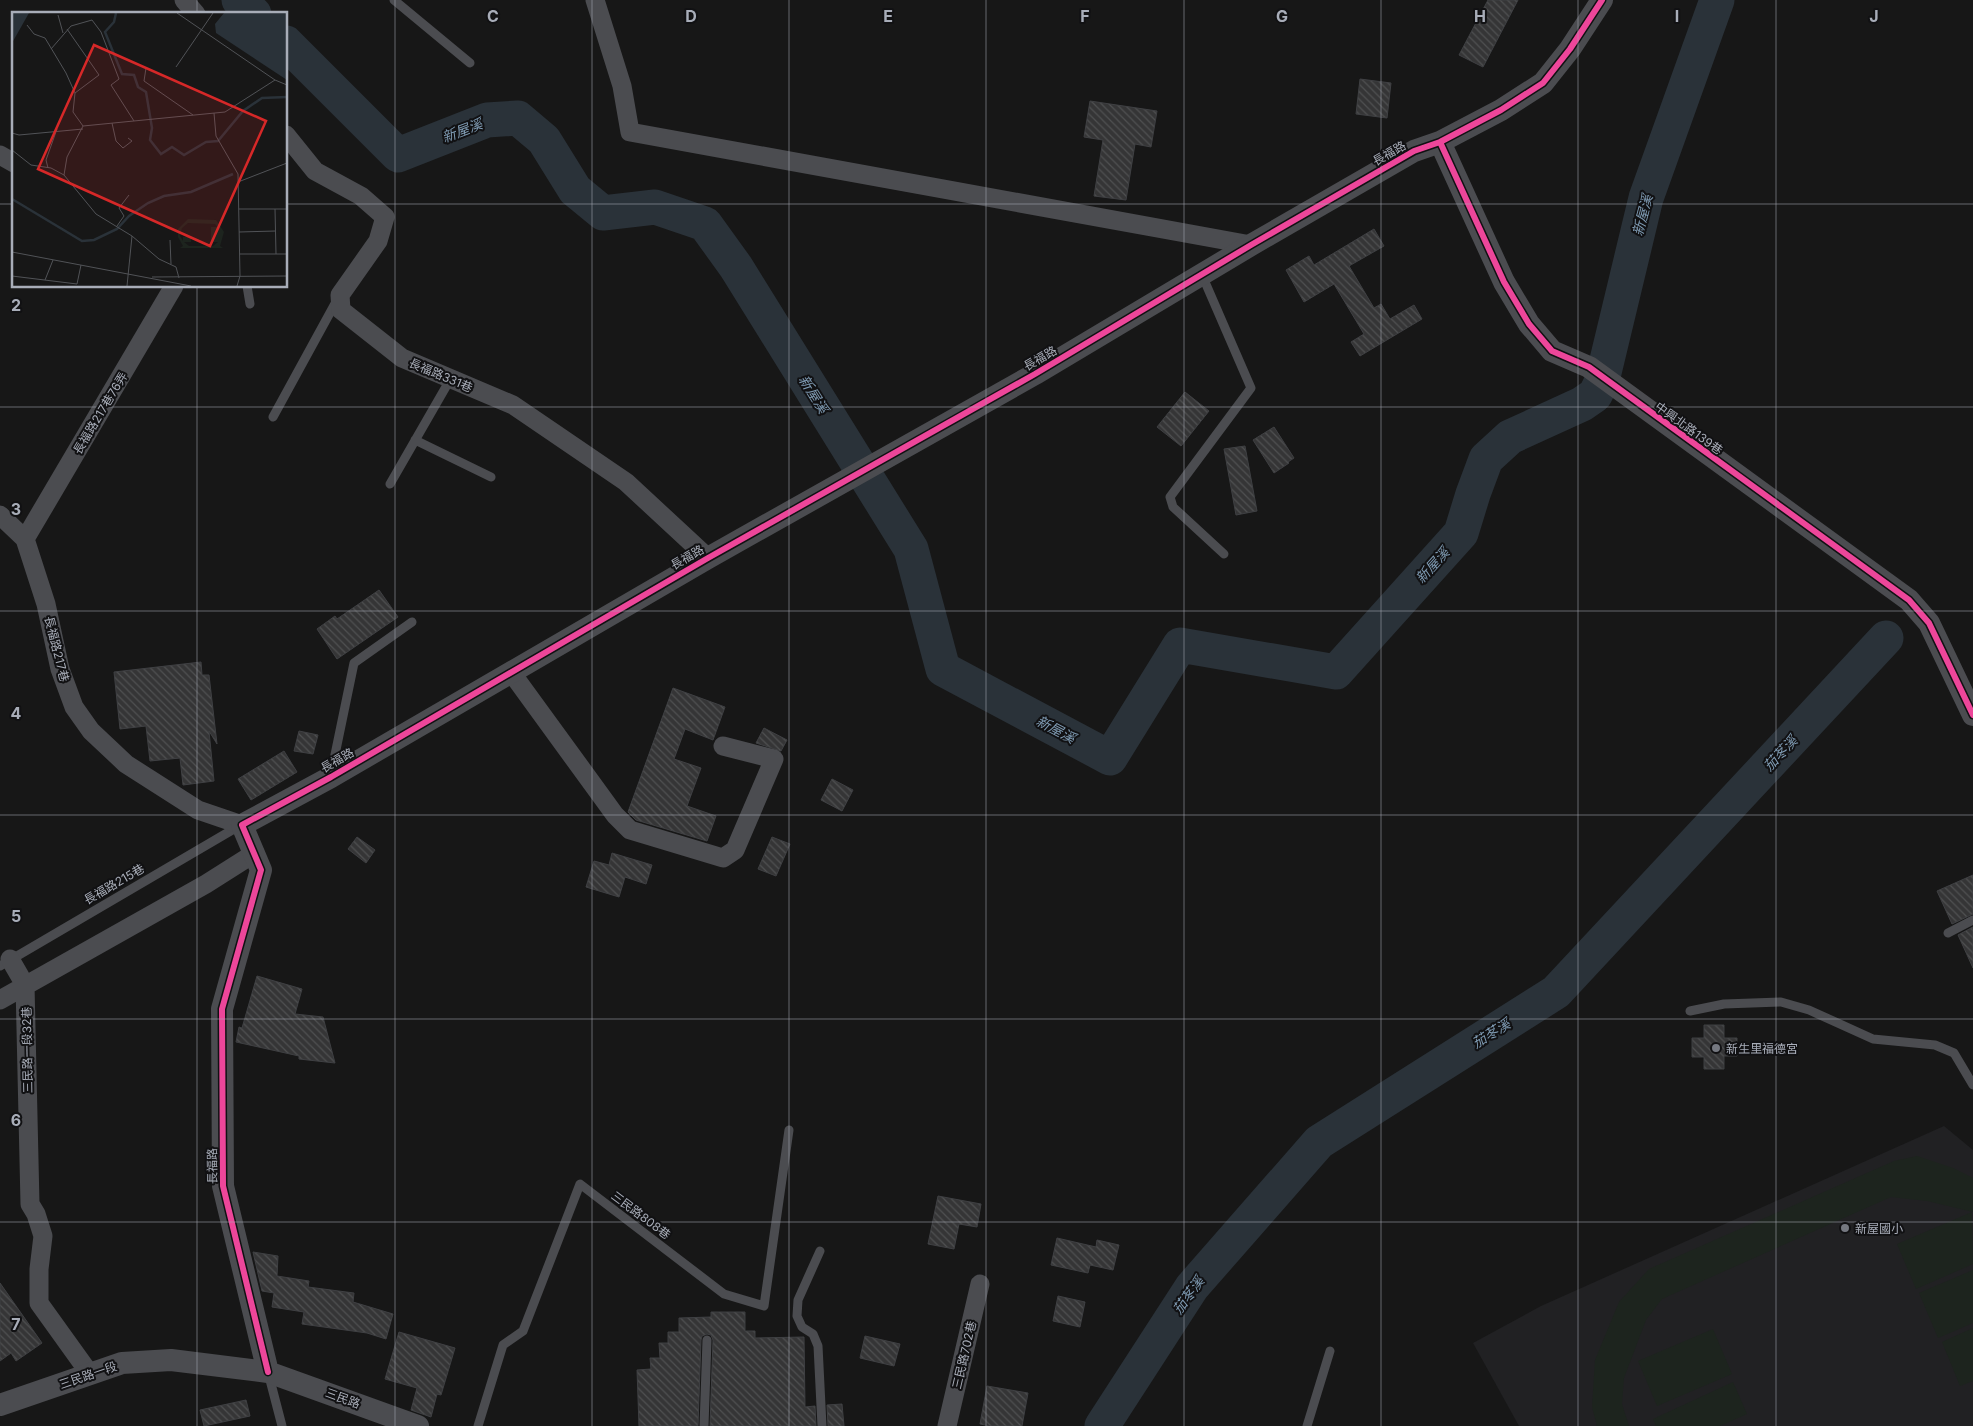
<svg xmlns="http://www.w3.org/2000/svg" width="1973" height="1426" font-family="Inter,'Noto Sans TC',sans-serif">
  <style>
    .built { fill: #212123 }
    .grass { fill: #1d241e }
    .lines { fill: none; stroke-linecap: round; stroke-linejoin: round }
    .river { stroke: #2a3239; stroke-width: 35 }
    .building { fill: url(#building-back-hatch); stroke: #3f4043 }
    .service { stroke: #4b4c50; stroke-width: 9 }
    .minor { stroke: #4b4c50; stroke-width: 19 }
    .tertiary { stroke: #4b4c50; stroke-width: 22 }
    .cycleway-casing { stroke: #111113; stroke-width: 9 }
    .cycleway { stroke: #ed469a; stroke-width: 6 }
    .grid { fill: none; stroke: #a8adb8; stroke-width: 1; stroke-opacity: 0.55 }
    .poi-dot { fill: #757880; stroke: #111113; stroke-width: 2 }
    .labels { text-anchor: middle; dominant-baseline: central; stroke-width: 4; stroke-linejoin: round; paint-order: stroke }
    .street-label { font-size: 12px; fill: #a8adb8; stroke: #111113 }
    .poi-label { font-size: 12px; fill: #a8adb8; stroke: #111113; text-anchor: start }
    .water-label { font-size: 14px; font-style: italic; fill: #7f9bb3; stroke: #111113 }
    .inset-river { fill: none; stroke: #2a3239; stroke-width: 2.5 }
    .inset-road { fill: none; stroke: #515357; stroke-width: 1 }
    .view { fill: #d62828; fill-opacity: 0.15; stroke: #d62828; stroke-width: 2.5 }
    .inset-edge { fill: none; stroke: #a8adb8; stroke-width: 2.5 }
    .grid-label { font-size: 16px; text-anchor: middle; font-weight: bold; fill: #a8adb8; stroke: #111113; stroke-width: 4; stroke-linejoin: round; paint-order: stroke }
  </style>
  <defs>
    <pattern id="building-back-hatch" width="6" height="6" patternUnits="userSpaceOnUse" patternTransform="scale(1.25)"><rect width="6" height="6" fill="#353536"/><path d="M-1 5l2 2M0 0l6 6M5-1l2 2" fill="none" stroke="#4f5051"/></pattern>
  </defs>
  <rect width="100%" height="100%" fill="#171717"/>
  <!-- built -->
  <path class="built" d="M1944,1126L1973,1150V1426H1519L1473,1343L1541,1306Z"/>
  <!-- grass -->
  <path class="grass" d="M1917,1156L1953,1168L1973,1178V1212L1927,1201L1891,1197L1662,1299L1646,1320L1624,1378L1622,1404L1629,1426H1597L1592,1407L1595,1360L1619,1302L1649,1269L1894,1161Z
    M1972,1212L1973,1264L1916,1289L1897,1244Z
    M1973,1270V1323L1938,1338L1919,1293Z
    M1973,1328V1381L1960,1386L1942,1342Z
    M1713,1329L1732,1374L1657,1406L1638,1361Z
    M1733,1382L1747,1414L1720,1426H1656L1653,1419Z"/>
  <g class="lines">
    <!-- river -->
    <path class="river" d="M239,0L254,14
      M286,43L398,155L487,120L518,118L544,140L575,190L603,213L655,207L705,224L736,267L911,549L943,669L1110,758L1180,645L1336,672L1461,533L1473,494L1486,459L1510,437L1582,404L1595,395L1602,381L1646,198L1717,0
      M1102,1426L1192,1287L1319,1142L1556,992L1886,638"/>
  </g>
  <!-- building -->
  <path class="building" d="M1488,0H1518L1483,67L1459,55Z
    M1360,79L1391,83L1387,118L1356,114Z
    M1090,101L1157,111L1151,147L1135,144L1126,200L1094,196L1103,140L1084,137Z
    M1374,229L1384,246L1349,266L1374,308L1381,304L1390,319L1414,305L1422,319L1360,356L1351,342L1364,334L1334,284L1304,302L1286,270L1309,256L1314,265Z
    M1185,392L1209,411L1181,446L1157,427Z
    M1274,427L1294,458L1288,462L1289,463L1274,473L1253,440Z
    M1245,446L1257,511L1236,515L1224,449Z
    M379,590L398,617L337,659L317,629L335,616L337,619Z
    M201,662L202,675H209L217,744L209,731L214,781L183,785L180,758L150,761L146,726L120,729L114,672Z
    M673,688L725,707L713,740L685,729L674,759L701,768L687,806L716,816L707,841L636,820L628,812Z
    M764,728L787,740L781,751L756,743Z
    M299,731L318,735L313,754L294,751Z
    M284,751L297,772L251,800L238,779Z
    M832,779L853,790L842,811L821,800Z
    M357,837L375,850L366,863L348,849Z
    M772,837L790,844L776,876L758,869Z
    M612,853L652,865L646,884L625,877L619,897L586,887L594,861L609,865Z
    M1973,875V914L1952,924L1937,891Z
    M1973,927V968L1958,935Z
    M257,976L302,989L295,1014L323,1017L335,1063L299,1059V1056L236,1042L239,1027L242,1028Z
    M1704,1025H1724V1038H1737V1056H1724V1069H1704V1057H1692V1038H1704Z
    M938,1196L981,1204L977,1227L959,1224L954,1249L928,1244Z
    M1057,1238L1096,1247L1097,1240L1119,1245L1113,1270L1090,1265L1088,1273L1051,1265Z
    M253,1252L278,1256L277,1276L309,1281L308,1287L354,1293L353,1302L393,1314L386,1339L367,1333L302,1324L304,1312L272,1307L274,1293L262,1291Z
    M0,1283L42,1343L16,1361L11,1353L0,1361Z
    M1058,1296L1085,1302L1080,1327L1053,1321Z
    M711,1312H745V1331H755V1338L804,1337L805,1407L815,1406L816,1426H710L713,1340L711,1335L707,1334L702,1336L701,1340L698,1426H639L637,1370L651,1369L650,1358H660L659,1343H668V1332H679V1318L711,1317Z
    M399,1332L455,1348L441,1395L437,1394L431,1417L411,1410L417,1388L385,1379Z
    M865,1336L900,1344L894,1366L860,1358Z
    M987,1386L1028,1393L1022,1426H990L980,1424Z
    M246,1400L250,1416L204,1426L200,1410Z
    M842,1404L844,1426H828L827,1405Z"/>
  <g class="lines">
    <!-- service -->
    <path class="service" d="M394,0L470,63
      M1202,275L1251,388L1170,497L1173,507L1224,554
      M247,286L250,304
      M273,417L337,300
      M415,440L491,477
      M390,484L451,378
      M331,774L354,663L412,622
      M1948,933L1973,920
      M0,966L239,826
      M1690,1011L1724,1004L1781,1002L1809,1010L1873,1039L1935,1045L1954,1053L1973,1085
      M820,1251L798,1300L797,1316L802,1327L813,1334L818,1346L822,1426
      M269,1376L282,1426
      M478,1426L503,1345L523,1331L580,1184L724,1294L764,1306L789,1130
      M704,1426L707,1340
      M1307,1426L1330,1351"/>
    <!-- minor -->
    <path class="minor" d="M184,0L196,14
      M595,0L622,86L630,132L1251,245
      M286,135L315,171L361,196L385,217L378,241L340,295L341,310L402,358L513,405L626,482L708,558
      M0,155L14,163
      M0,515L25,539L46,604L60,669L74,707L91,731L126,764L198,810L242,825
      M25,539L174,286
      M511,672L615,815L630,830L723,858L735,850L774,759L723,746
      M10,959L25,985L30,1204L36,1214L43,1236L39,1269V1303L90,1374
      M0,1000L206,884L255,853
      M947,1426L980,1284"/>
    <!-- tertiary -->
    <path class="tertiary" d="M1440,142L1504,282L1529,324L1552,351L1589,367L1909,600L1929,623L1973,715
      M268,1372L223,1186L222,1009L261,870L242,825L331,777L708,558L1035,374L1251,245L1414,151L1440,142L1501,110L1543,83L1570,49L1602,0
      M0,1405L122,1363L171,1360L268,1372L418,1426"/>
    <!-- cycleway casing -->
    <g class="cycleway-casing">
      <path id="cycleway" d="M1440,142L1504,282L1529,324L1552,351L1589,367L1909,600L1929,623L1973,715
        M268,1372L223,1186L222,1009L261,870L242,825L331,777L708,558L1035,374L1251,245L1414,151L1440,142L1501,110L1543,83L1570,49L1602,0"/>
    </g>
    <!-- cycleway -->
    <use href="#cycleway" class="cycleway"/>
  </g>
  <!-- grid -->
  <path class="grid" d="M197,0V14M395,0V1426M592,0V1426M789,0V1426M986,0V1426M1184,0V1426M1381,0V1426M1578,0V1426M1776,0V1426M0,204H14M286,204H1973M197,286V1426M0,407H1973M0,611H1973M0,815H1973M0,1019H1973M0,1222H1973"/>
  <!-- markers -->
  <g class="poi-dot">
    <circle cx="1716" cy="1048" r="5"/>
    <circle cx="1845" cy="1228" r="5"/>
  </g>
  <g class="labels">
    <!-- street labels -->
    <g class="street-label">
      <text transform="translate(1389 153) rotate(-30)">長福路</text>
      <text transform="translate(1040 358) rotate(-30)">長福路</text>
      <text transform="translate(441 375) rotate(23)">長福路331巷</text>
      <text transform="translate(100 413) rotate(-59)">長福路217巷76弄</text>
      <text transform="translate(1689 428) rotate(36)">中興北路139巷</text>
      <text transform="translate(687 557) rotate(-30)">長福路</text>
      <text transform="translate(57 649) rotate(76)">長福路217巷</text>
      <text transform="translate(337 760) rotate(-30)">長福路</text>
      <text transform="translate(114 884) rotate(-30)">長福路215巷</text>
      <text transform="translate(27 1050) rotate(-91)">三民路一段32巷</text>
      <text transform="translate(212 1166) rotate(-91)">長福路</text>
      <text transform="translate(641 1215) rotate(37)">三民路808巷</text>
      <text transform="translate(964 1355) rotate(-77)">三民路702巷</text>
      <text transform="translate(88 1375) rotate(-19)">三民路一段</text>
      <text transform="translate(343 1398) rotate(20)">三民路</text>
    </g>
    <!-- poi labels -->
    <g class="poi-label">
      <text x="1726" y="1048">新生里福德宮</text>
      <text x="1855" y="1228">新屋國小</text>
    </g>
    <!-- water labels -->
    <g class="water-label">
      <text transform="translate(462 130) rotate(-21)">新屋溪</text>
      <text transform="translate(1642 215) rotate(-75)">新屋溪</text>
      <text transform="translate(814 394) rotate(58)">新屋溪</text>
      <text transform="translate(1432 565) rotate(-48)">新屋溪</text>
      <text transform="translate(1056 729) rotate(28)">新屋溪</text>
      <text transform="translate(1780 753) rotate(-47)">茄苳溪</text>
      <text transform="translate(1491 1033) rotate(-32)">茄苳溪</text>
      <text transform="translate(1188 1295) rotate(-54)">茄苳溪</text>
    </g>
  </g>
  <!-- overview -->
  <g transform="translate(12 12)">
    <rect width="275" height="275" fill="#171717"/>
    <path d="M176,207L204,208L212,220L208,234L211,236H168L171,234L166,225V217ZM176,211L203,212L206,215H199V230H206L201,234H177L172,230H179V225H171V229L168,224L170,216Z" fill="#1d241e" fill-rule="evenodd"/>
    <path d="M0,1H17L0,31ZM212,1H275V68L204,21L203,12Z" fill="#2a3239"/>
    <path class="inset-river" d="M104,1L102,10L93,20L110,62L122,63L126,75L134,80L140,116L138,128L149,142L160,135L172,143L194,130L206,129L231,99L250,86L275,85M0,187L70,229L82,228L105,217L117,204L136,191L152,184L179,180L221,162"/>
    <path class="inset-road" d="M165,1L263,68M46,3L51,21M80,8L89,20L107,67L99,73L122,109M15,13L22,22L33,26L54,61L63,81L61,100L71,114M55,17L87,63L63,81M39,37L59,14L80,8M164,55L201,1M134,56L132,69L181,103M202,101L204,124L226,162L228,264L225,274M100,111L104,129L111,136L120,129L116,126M0,121L7,123L71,117M0,138L19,153L39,156L52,163L84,202L120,224L115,274M36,156L34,148L45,117M52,163L55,145L71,114L213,100L263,68L275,73M226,170L275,151M227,197H275M263,197L264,242M105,214L112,204L107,196L117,183M227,220L264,219M120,224L147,247L164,255L167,266M158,228L159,252M0,240L179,274M227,242H275M0,264L65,272L69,253M140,265L275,264M33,268L41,248"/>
    <path class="view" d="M82,33L254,109L198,234L26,157Z"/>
    <rect width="275" height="275" class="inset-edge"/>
  </g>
  <g class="grid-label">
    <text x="493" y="22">C</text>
    <text x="691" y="22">D</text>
    <text x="888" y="22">E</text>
    <text x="1085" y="22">F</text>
    <text x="1282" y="22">G</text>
    <text x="1480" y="22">H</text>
    <text x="1677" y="22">I</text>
    <text x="1874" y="22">J</text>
    <text x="16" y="311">2</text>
    <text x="16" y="515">3</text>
    <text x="16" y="719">4</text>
    <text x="16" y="922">5</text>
    <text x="16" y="1126">6</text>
    <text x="16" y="1330">7</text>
  </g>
</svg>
